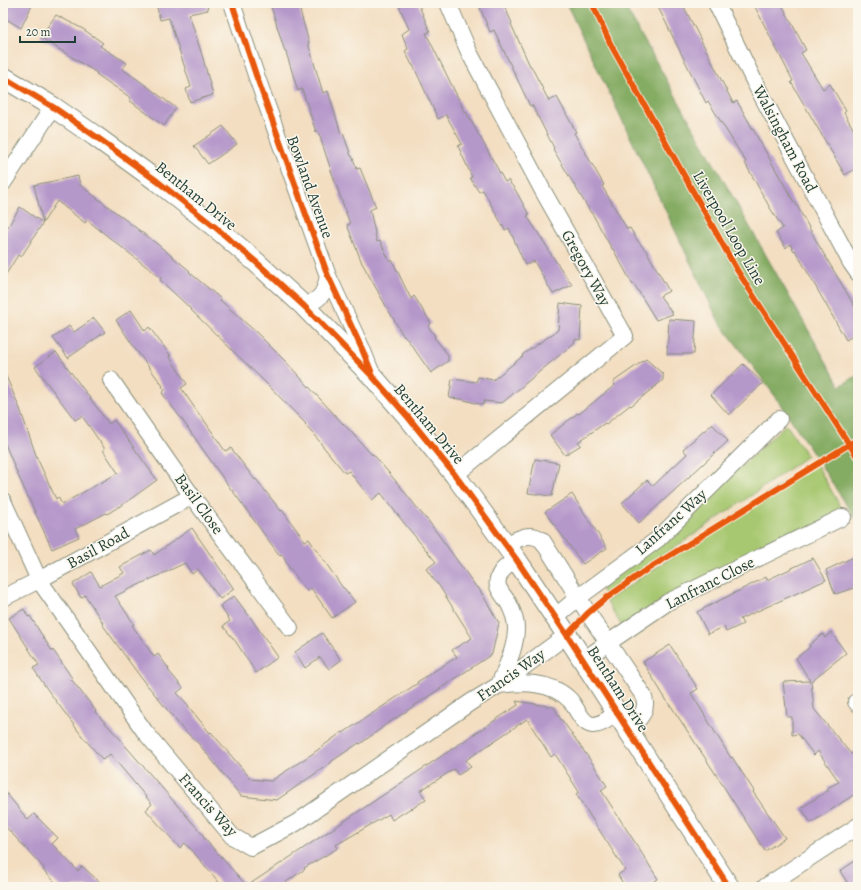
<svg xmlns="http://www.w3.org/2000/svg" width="861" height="890" font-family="Alegreya,serif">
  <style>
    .green { fill: #a7c871; stroke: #638252 }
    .forest { fill: #85ac63; stroke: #52744c }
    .building { fill: #b598ca }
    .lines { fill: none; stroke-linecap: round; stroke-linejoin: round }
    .minor-casing { stroke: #898e7a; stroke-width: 18 }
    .tertiary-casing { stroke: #898e7a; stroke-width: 22 }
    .minor { stroke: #fff; stroke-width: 16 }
    .tertiary { stroke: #fff; stroke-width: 20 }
    .cycleway-casing { stroke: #fbf7ec; stroke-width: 8 }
    .cycleway { stroke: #e8590c; stroke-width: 6 }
    .labels { text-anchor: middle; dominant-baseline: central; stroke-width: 3; stroke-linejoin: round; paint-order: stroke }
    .street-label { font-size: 16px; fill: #1f3d34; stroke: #fbf7ec }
  </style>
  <rect width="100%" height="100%" fill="#fbf7ec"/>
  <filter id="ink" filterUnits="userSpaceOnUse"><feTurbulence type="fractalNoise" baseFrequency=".025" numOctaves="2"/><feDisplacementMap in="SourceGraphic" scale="8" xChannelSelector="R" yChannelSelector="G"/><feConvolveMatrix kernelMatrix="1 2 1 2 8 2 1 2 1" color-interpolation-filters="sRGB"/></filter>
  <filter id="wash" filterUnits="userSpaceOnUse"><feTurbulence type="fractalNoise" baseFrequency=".012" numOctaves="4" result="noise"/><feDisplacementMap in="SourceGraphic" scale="16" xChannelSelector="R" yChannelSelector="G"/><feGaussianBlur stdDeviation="0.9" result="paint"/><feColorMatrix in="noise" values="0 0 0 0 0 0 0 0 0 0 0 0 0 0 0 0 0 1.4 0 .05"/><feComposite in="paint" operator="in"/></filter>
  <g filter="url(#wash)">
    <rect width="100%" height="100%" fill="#f3dec1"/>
    <!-- green -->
    <path class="green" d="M786,424L807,456L749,497L605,595L601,589L708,498Z
      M815,462L843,511L622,626L606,601Z"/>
    <!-- forest -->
    <path class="forest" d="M566,3H623L840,386L858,375V523L781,404L718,320Z"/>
    <g id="blocks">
      <!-- building -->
      <path class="building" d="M3,3H33L21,28L3,17Z
        M156,3H207L208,10L189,14L202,55L213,95L190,102L186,89L191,87L169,18L160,20Z
        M270,3H298L309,43H308L323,93L328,91L341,134L343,133L351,156H352L357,169L360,168L376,207L370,210L377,242L380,241L390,262L392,260L411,299L414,296L431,323L428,326L435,336L434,337L448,355V361L431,373L405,336L404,337L386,306L362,263L347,225L350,224L332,173L318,131L316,132L302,89L298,91L286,52H285Z
        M398,3H418L430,32L426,33L465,112H466L505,182L508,180L516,191L529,215L527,216L549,250H548L572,285L553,294L534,261L525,265L509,228L505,230L483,190L479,192L470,178L472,177L458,146L462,144L446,115L438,119L413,65H412L405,51L408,49L402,34L409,29Z
        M478,3H503L512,23L511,24L530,66H531L549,101L557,97L576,132L574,133L604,185L602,186L627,229L630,228L637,240L647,252L669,291L660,296L673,314L656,320L634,284L633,285L613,249H612L592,213H591L553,149L554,148L532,105L530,106L494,30L490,32Z
        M656,3H682L733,103L737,101L794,202H795L818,244L858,312V333L846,340L795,250L794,251L790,244L786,248L776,233L783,228L770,208L745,163L746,162L708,101L706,103Z
        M753,3H781L806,50L801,53L823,89L830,84L846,111L844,113L858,137V167L845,175L791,82L793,81Z
        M56,15L83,29L103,43L100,46L127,63L122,69L137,79L176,108L164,126L129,100L131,98L96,74L97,73L40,37Z
        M223,126L237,144L208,164L194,146Z
        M78,176L80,185L157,244L190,271L189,272L221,299L220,300L257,333L286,362L310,388L343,424V423L372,455L373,454L399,485L426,519H427L477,588L478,587L499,623L492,654L387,724L360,744L359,743L332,761V762L277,800L241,796L199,744L182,728L148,686H147L102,624L103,623L85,595L81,598L73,584L91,572L100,586L124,573L120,567L151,550L154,555L192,528L234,589L220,599L198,569L192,574L185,563L115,596L134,624L132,625L154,657L158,654L169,669L168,670L183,688L177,693L189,706H188L210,733L211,732L251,779L271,781L312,754L342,732L343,733L418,683L417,682L457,657L452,650L472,638L438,584H437L426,569L436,562L404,523L381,493L372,500L349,471L345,473L321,444V443L305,425L306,424L268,385L190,309V308L160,280L161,278L87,220L85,223L57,201L21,257L18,255L3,279V235L20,207L43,223L34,185Z
        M560,303L582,306L580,340L575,339L574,343L502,403L484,401L483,405L461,399L449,398L452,379L476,382L478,377L493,380L523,356L522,355L558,330Z
        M131,310L145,331L149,327L171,356H169L187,384L181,388L201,417H202L225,451L231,448L255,480L256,479L281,511L282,510L305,541L309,539L343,588H344L355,602L332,618L311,588L307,591L288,566L282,554L280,556L232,490V491L183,421L162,393L165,390L162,387L163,386L136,350L116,320Z
        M94,318L105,332L68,358L53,338L69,326L74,332Z
        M669,319L696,321L694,354H667Z
        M56,352L109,424L114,420L157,480L125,503L107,514L106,513L75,529L79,537L52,549L18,475L3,439V369L20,409L37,458L56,499L58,497L62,504L118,473L103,450L105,449L82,416L75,420L35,367Z
        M646,359L663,374V380L631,406L630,405L606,424L605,423L578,442L581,445L565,455L550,435L578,413L579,414L615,385L613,382Z
        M743,364L763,383L729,415L711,395Z
        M712,424L728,441L639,523L622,503L647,480L653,486L687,454L683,449Z
        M535,459L559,463L552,496L528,493Z
        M572,494L607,548L583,564L545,512Z
        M858,555V587L835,594L826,570Z
        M813,558L826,580L740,619L743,624L726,632L724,627L708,634L697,612L766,577L767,580Z
        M234,596L250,617L278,657L256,673L236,642L223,626L230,621L220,606Z
        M24,609L28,617L30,616L52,651L53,650L72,678L71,679L96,711L95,712L123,742H122L204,836L203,837L247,886L518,705L516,701L554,707L561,720H562L593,764L607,786L601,790L636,844L658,879L645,887H625L618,875L625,870L576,794L579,792L555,754L551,757L527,719L466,760L471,767L458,775L454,769L420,791L426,799L412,809L411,808L392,820L389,814L336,845L338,848L304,868L305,869L279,887H223L190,848H189L185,843L180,848L153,818L146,810L152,804L110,754L103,760L82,736L47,689L33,668L39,665L9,618Z
        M831,632L846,653L811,681L814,709L851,754L858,748V792L811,823L801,808L829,790L827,788L839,782L818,751L814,755L798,734L792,735V717H787L783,682L810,681L796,658L810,647L809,645L823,634L825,638Z
        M322,633L341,660L329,669L320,657L305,668L295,652Z
        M670,645L698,689L691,693L731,758L732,757L754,791L753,792L785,838L765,851L713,770L671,706H670L643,662Z
        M3,789L28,820L34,814L58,838L52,844L78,871L82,866L105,887H60L43,870L44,868L3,824Z
        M858,859V887H850L840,871Z"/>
    </g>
  </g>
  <g filter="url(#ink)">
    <use href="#blocks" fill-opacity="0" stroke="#898e7a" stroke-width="1"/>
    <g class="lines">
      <!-- minor casing -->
      <g class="minor-casing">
        <path id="minor" d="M232,3L256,75L328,276L362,349L372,374
          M448,3L469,52L543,191L625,336L455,475
          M716,3L755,83L851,263L858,273
          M3,183L53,107
          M304,306C321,299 324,295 328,276
          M111,380L192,496L290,628
          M3,501L39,580L145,732L232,836L251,847L296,823L471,702L499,685L567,635
          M506,545C518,539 529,531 542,540L588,613L643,695C650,710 638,720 629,730
          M516,559C512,563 505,567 502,571C491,586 503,593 509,604C513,612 516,620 516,628C516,648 506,667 499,685C523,682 551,681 570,700C577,708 581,723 592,725C601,726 610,717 617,713
          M3,598L39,580L192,496
          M555,617L579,597L658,539L779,419
          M583,660L668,602L843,517
          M856,702L858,704
          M765,887L858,826"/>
      </g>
      <!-- tertiary casing -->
      <g class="tertiary-casing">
        <path id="tertiary" d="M3,77L53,107L95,136L157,181L215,227L256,262L304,306L373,377L408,417L455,475L516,559L567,635L729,887"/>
      </g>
      <!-- minor -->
      <use href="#minor" class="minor"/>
      <!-- tertiary -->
      <use href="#tertiary" class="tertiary"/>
      <!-- cycleway casing -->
      <g class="cycleway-casing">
        <path id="cycleway" d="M232,3L256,75L328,276L362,349L371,371
          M592,3L611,45L737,270L858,458
          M3,77L53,107L95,136L157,181L215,227L256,262L304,306L373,377L408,417L455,475L516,559L567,635L729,887
          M567,635L588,613L605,599L643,572L858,439"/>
      </g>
      <!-- cycleway -->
      <use href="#cycleway" class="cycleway"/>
    </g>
  </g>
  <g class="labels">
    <!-- street labels -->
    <g class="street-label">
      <text transform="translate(785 139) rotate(62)">Walsingham Road</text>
      <text transform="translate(310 187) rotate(70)">Bowland Avenue</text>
      <text transform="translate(196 196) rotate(39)">Bentham Drive</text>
      <text transform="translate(729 228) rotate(60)">Liverpool Loop Line</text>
      <text transform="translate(586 268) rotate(61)">Gregory Way</text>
      <text transform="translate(429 424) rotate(50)">Bentham Drive</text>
      <text transform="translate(199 504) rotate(54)">Basil Close</text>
      <text transform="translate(671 522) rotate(-42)">Lanfranc Way</text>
      <text transform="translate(98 548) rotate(-29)">Basil Road</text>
      <text transform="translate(710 583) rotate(-27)">Lanfranc Close</text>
      <text transform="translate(511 675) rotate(-35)">Francis Way</text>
      <text transform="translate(618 689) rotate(57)">Bentham Drive</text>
      <text transform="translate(208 805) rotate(48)">Francis Way</text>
    </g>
  </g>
  <!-- margin -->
  <rect width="861" height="890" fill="none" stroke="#fbf7ec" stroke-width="16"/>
  <!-- scale -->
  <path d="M20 36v6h55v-6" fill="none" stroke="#1f3d34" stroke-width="2"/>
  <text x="26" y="36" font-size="12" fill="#1f3d34" stroke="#fbf7ec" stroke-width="3" paint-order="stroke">20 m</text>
</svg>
